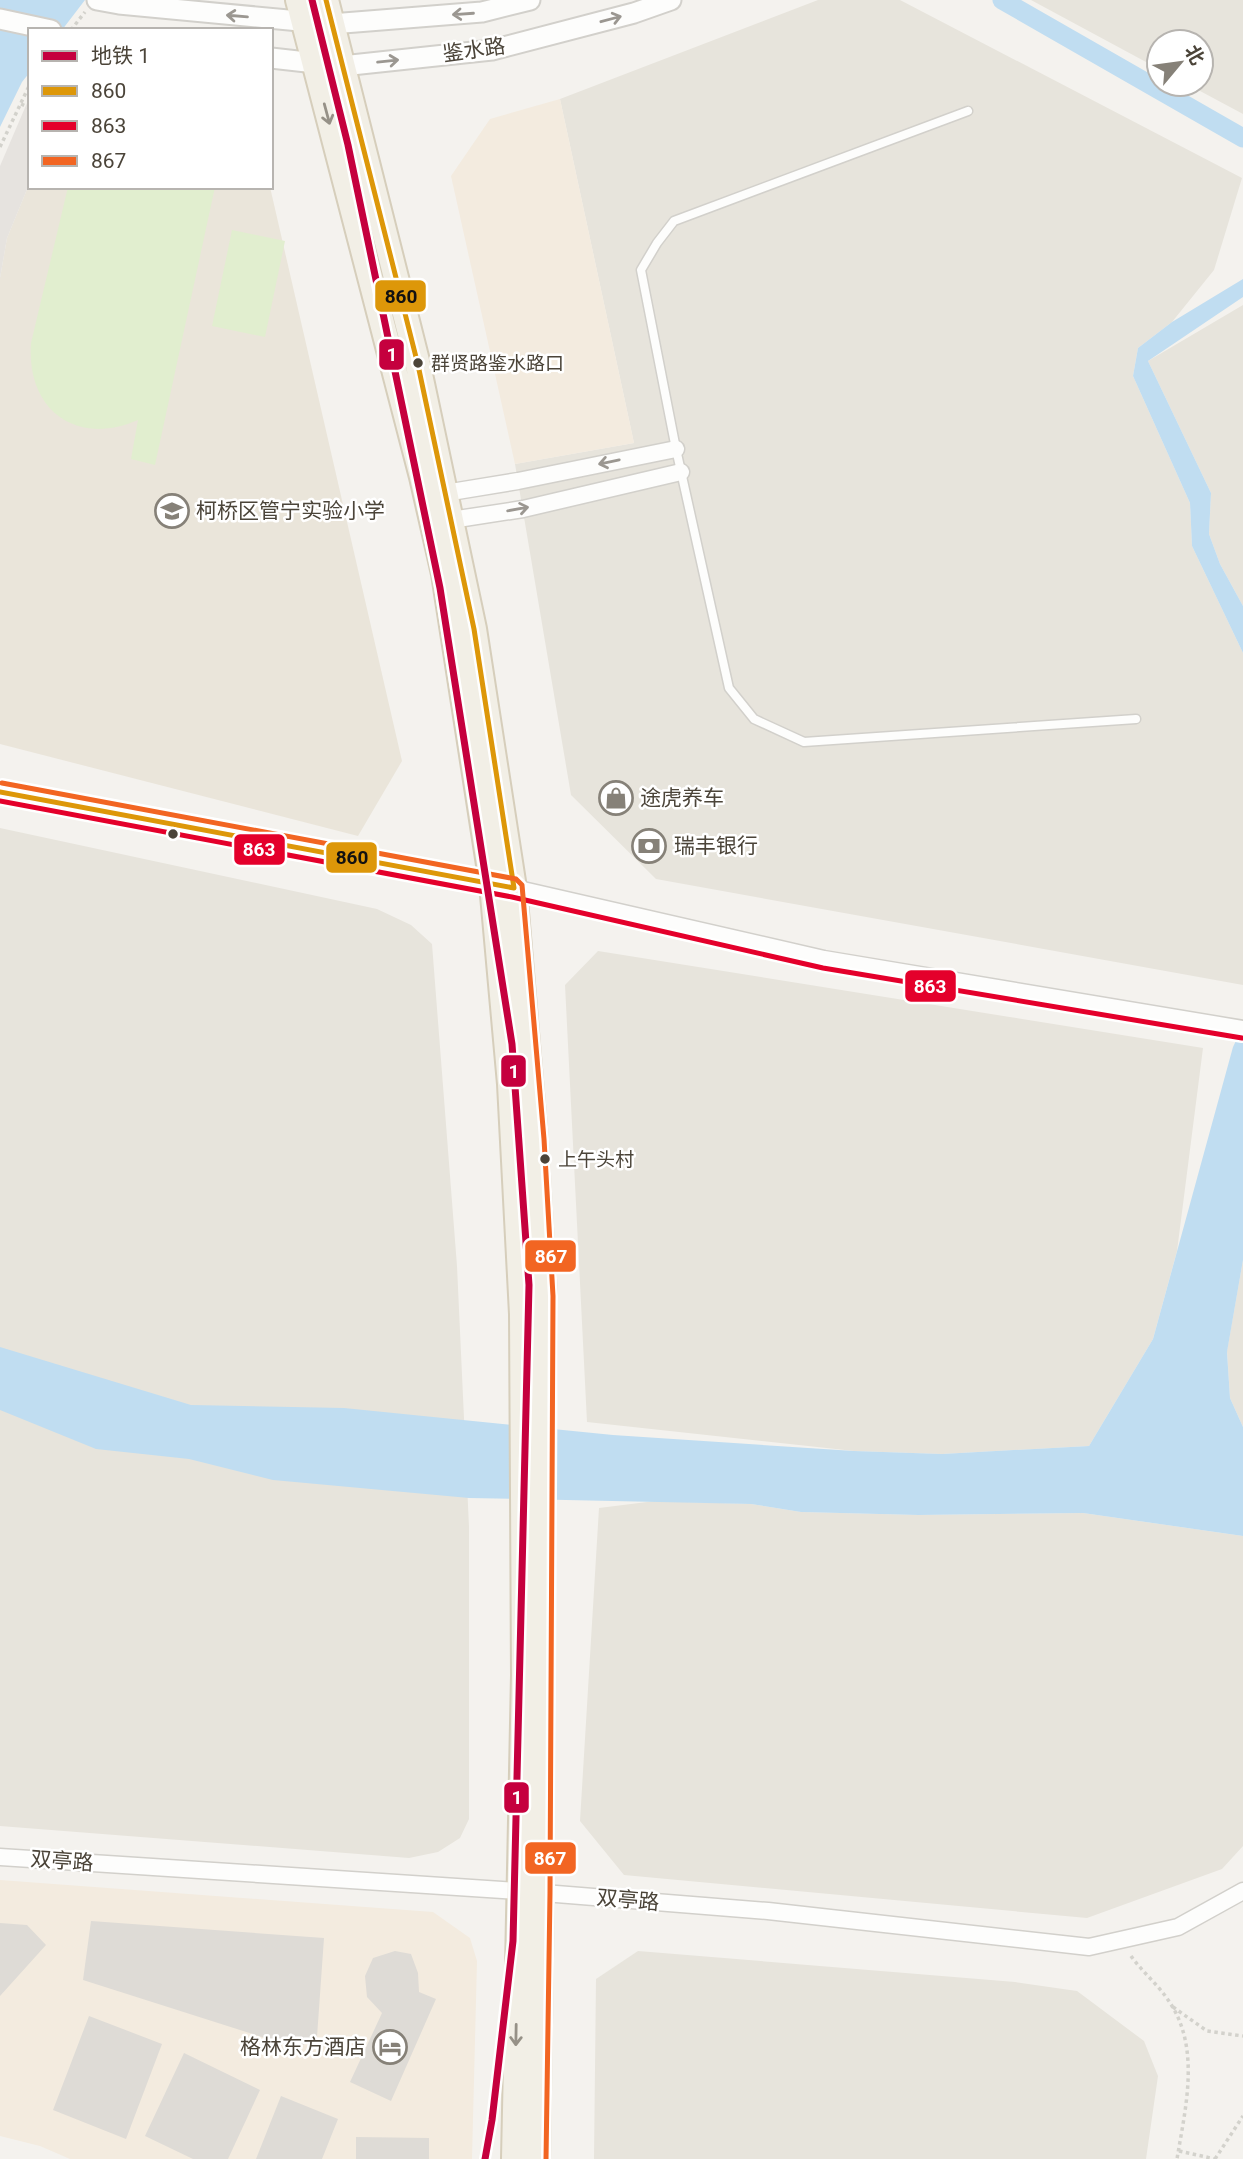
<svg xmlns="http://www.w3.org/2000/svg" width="1243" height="2159" font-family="Roboto,'Noto Sans SC',sans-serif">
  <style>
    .residential { fill: #e7e4dc }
    .commercial { fill: #f3ebdf }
    .education { fill: #eae5da }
    .green { fill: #e1eecf }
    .parking { fill: #e6e3df }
    .water { fill: #c0ddf1 }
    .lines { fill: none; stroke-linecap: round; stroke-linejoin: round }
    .canal { stroke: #c0ddf1; stroke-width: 19 }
    .building { fill: #dedbd6 }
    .service-casing { stroke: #d2d0cb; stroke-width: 11 }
    .minor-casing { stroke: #d2d0cb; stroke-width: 19 }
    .tertiary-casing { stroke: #d2d0cb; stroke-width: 23 }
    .primary-casing { stroke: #d6cebb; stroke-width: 28 }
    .path { stroke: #d3d2cc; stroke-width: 3.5; stroke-dasharray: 3.5 3.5; stroke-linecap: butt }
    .service { stroke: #fdfdfc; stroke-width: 8 }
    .minor { stroke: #fdfdfc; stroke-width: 16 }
    .tertiary { stroke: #fdfdfc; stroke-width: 19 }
    .primary { stroke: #f2efe6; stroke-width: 24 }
    .bus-1-casing { stroke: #fff; stroke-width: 10 }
    .bus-2-casing { stroke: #fff; stroke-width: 10 }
    .bus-3-casing { stroke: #fff; stroke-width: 10 }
    .bus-1 { stroke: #dd9709; stroke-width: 5 }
    .bus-2 { stroke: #e4002b; stroke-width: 5 }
    .bus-3 { stroke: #f26522; stroke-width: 5 }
    .metro-1-casing { stroke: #fff; stroke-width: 12 }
    .metro-1 { stroke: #c5003e; stroke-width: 7 }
    .oneway { stroke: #9b9791 }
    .oneway2 { stroke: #969187 }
    .bus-dot { fill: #4b4439; stroke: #fff; stroke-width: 2.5 }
    .labels { text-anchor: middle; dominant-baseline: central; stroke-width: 5; stroke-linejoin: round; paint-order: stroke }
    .bus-label { font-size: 19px; fill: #4b4439; stroke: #fff; text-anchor: start }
    .street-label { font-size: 21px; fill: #4b4439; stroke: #fff }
    .poi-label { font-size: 21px; fill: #4b4439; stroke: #fff; text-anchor: start }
    .line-badge { stroke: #fff; stroke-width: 2.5 }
    .badge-label { font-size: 19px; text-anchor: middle; font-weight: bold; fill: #fff }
    .pale-badge-label { font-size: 19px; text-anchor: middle; font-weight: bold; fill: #111 }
  </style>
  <rect width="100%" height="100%" fill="#f4f2ee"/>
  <!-- residential -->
  <path class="residential" d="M818,0H900L1242,178L1214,270L1172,322L1138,348L1133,376L1190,503L1192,546L1243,653V985L656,879L571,795L515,464L634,443L560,99Z
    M1031,0H1243V114L1187,84H1201V42H1159V69Z
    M1243,305V606L1220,564L1209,534L1211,493L1148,361Z
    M0,828L377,909L411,925L432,944L457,1266L469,1527V1819L460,1838L438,1852L409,1858L0,1826Z
    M598,951L1203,1048L1177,1251L1153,1339L1089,1446L942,1454L854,1451L587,1422L565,985Z
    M1243,1260V1427L1230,1398L1227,1351Z
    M655,1501L751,1504L801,1512L918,1515L1083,1513L1243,1536V1846L1222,1869L1087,1918L624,1875L580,1821L599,1508Z
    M638,1951L1015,1982L1077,1991L1144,2041L1158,2076L1146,2159H594L596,1979Z"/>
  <!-- commercial -->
  <path class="commercial" d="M560,99L634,443L515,464L451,176L490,119Z
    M0,1880L433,1912L470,1938L477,1961L472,2159H70L40,2146L0,2136Z"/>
  <!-- education -->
  <path class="education" d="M30,182V187H270L402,761L358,836L0,744V278L7,238Z"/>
  <!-- green -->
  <path class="green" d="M68,187H215L155,465L131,459L138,420C76,447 26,410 31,343Z
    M232,230L285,241L265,337L212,326Z"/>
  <!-- parking -->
  <path class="parking" d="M30,96V182L7,238L0,278V166Z"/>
  <!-- water -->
  <path class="water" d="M0,0H85L62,30H30V72L22,82L0,127Z
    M1243,279V297L1148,361L1211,493L1209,534L1220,564L1243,606V653L1192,546L1190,503L1133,376L1138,348L1172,322Z
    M1243,1026V1260L1227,1352L1230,1398L1243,1427V1536L1083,1513L918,1515L801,1512L751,1504L469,1498L273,1480L189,1459L96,1449L0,1410V1347L191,1405L344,1408L613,1435L854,1451L942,1454L1089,1446L1153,1339L1233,1047Z"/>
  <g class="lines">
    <!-- canal -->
    <path class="canal" d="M1002,0L1243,138"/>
  </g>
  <!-- building -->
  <path class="building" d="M91,1921L324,1938L317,2037L309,2043L299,2046L284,2044L83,1980Z
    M0,1923L27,1925L46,1945L0,1996Z
    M395,1951L411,1954L418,1973L419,1992L436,1999L391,2101L350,2082L382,2013L367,1997L365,1976L373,1958Z
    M89,2016L162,2044L126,2139L53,2110Z
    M184,2053L260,2090L228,2159H193L145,2136Z
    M281,2096L338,2119L322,2159H256Z
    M356,2137L429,2138V2159H356Z"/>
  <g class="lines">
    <!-- service casing -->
    <g class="service-casing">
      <path id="service" d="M968,111L674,221L657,243L641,270L676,449L729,688L754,719L804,742L1136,719"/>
    </g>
    <!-- minor casing -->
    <g class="minor-casing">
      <path id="minor" d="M445,493L518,481L676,449
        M451,520L523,509L681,472
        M0,792L514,888L824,959L1243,1029
        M0,1857L519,1891L768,1911L1089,1947L1178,1927L1243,1891"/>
    </g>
    <!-- tertiary casing -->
    <g class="tertiary-casing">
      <path id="tertiary" d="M97,0L119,4L331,24L482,12L530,0
        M0,19L51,30
        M271,58L342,66L492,50L634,13L671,0"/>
    </g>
    <!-- primary casing -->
    <g class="primary-casing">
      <path id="primary" d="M298,0L422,477L444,574L492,884L510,1084L522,1314L524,1675L514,2159
        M326,0L418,365L474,629L514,888L535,1140L544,1296L542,1506L541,1893L537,2159"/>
    </g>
    <!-- path -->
    <path class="path" d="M71,30L85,12
      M21,104L30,108
      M0,147L30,84
      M1131,1956C1143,1973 1161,1987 1172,2006C1200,2052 1185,2110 1177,2159
      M1173,2007L1207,2031L1243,2036
      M1179,2151L1215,2159
      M1215,2159L1243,2116"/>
    <!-- service -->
    <use href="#service" class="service"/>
    <!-- minor -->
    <use href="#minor" class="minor"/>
    <!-- tertiary -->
    <use href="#tertiary" class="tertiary"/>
    <!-- primary -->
    <use href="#primary" class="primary"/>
    <!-- bus-1 casing -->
    <g class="bus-1-casing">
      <path id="bus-1" d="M0,792L514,888L474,629L418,365L326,0"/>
    </g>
    <!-- bus-2 casing -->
    <g class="bus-2-casing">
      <path id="bus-2" d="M0,801L512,897L823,968L1242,1038"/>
    </g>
    <!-- bus-3 casing -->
    <g class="bus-3-casing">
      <path id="bus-3" d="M2,783L516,879L522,885L544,1139L553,1296L550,1893L546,2159"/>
    </g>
    <!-- bus-1 -->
    <use href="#bus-1" class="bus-1"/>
    <!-- bus-2 -->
    <use href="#bus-2" class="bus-2"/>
    <!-- bus-3 -->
    <use href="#bus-3" class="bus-3"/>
    <!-- metro-1 casing -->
    <g class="metro-1-casing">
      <path id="metro-1" d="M312,0L348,145L440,588L512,1044L529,1285L513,1941L492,2120L485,2159"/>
    </g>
    <!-- metro-1 -->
    <use href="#metro-1" class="metro-1"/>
  </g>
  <!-- one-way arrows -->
  <defs><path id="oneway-shaft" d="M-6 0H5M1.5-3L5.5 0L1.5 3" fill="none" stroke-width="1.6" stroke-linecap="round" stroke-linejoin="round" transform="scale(1.75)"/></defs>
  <g class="oneway">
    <use href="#oneway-shaft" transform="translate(463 14) rotate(176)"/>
    <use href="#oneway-shaft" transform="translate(237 16) rotate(-175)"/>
    <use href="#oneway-shaft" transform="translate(611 19) rotate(-15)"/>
    <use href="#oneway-shaft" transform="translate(388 61) rotate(-6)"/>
    <use href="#oneway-shaft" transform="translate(609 462) rotate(168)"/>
    <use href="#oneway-shaft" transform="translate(518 509) rotate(-10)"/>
  </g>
  <g class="oneway2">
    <use href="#oneway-shaft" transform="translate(327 114) rotate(75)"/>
    <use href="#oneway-shaft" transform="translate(516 2035) rotate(91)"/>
  </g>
  <!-- icons -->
  <defs>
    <g id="school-ring" transform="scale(1.75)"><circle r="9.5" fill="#fff" stroke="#868178" stroke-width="1.5"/><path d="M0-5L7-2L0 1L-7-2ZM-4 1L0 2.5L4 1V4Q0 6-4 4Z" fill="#868178"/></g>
    <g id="shop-ring" transform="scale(1.75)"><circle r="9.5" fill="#fff" stroke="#868178" stroke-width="1.5"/><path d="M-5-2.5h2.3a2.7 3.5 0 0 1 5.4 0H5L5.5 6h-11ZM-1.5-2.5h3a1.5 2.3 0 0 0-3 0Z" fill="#868178"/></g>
    <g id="bank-ring" transform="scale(1.75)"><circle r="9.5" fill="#fff" stroke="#868178" stroke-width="1.5"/><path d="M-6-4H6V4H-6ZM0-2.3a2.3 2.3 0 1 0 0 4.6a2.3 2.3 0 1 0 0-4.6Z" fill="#868178"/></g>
    <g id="hotel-ring" transform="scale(1.75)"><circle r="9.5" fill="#fff" stroke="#868178" stroke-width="1.5"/><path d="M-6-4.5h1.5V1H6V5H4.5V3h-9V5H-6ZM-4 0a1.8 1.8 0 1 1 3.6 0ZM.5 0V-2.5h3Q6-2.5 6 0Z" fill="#868178"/></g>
  </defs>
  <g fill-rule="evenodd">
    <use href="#school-ring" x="172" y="511"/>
    <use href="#shop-ring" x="616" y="798"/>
    <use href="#bank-ring" x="649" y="846"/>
    <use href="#hotel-ring" x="390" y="2047"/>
  </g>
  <!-- markers -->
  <g class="bus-dot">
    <circle cx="418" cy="363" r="6"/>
    <circle cx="173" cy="834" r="6"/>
    <circle cx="545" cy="1159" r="6"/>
  </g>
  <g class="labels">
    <!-- bus labels -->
    <g class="bus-label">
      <text x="431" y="363">群贤路鉴水路口</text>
      <text x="558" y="1159">上午头村</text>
    </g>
    <!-- street labels -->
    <g class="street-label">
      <text transform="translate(474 50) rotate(-8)">鉴水路</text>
      <text transform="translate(62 1861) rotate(4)">双亭路</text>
      <text transform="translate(628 1900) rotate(5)">双亭路</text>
    </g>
    <!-- poi labels -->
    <g class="poi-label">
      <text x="196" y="511">柯桥区管宁实验小学</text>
      <text x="640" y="798">途虎养车</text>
      <text x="674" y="846">瑞丰银行</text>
      <text x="366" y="2047" text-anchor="end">格林东方酒店</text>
    </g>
  </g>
  <g class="line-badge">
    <rect x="374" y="279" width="53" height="34" rx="7" fill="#dd9709"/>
    <rect x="378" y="338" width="27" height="33" rx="7" fill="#c5003e"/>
    <rect x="233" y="833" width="53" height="33" rx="7" fill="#e4002b"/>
    <rect x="325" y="841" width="53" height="33" rx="7" fill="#dd9709"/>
    <rect x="904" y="969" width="53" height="34" rx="7" fill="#e4002b"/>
    <rect x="500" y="1054" width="27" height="34" rx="7" fill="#c5003e"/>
    <rect x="524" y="1239" width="53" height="34" rx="7" fill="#f26522"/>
    <rect x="503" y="1781" width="27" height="33" rx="7" fill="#c5003e"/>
    <rect x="524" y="1841" width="53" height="34" rx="7" fill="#f26522"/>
  </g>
  <g class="badge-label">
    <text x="392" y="361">1</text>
    <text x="259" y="856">863</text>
    <text x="930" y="993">863</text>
    <text x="514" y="1078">1</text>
    <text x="551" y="1263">867</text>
    <text x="517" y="1804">1</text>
    <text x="550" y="1865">867</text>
  </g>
  <g class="pale-badge-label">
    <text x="401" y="303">860</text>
    <text x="352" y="864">860</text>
  </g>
  <!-- legend -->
  <rect x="28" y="28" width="245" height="161" fill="#ffffff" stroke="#b7b4b0" stroke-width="2"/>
  <rect x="42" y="51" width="35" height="10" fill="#c5003e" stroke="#b7b4b0" stroke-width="2"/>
  <text x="91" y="63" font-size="21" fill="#4b4439">地铁 1</text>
  <rect x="42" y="86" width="35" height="10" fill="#dd9709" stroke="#b7b4b0" stroke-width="2"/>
  <text x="91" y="98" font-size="21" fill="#4b4439">860</text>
  <rect x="42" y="121" width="35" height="10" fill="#e4002b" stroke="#b7b4b0" stroke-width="2"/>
  <text x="91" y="133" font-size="21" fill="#4b4439">863</text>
  <rect x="42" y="156" width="35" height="10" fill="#f26522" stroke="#b7b4b0" stroke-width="2"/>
  <text x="91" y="168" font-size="21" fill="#4b4439">867</text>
  <!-- north arrow -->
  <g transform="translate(1180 63) rotate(61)"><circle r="33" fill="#ffffff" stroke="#b7b4b0" stroke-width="2"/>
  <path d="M0-5L12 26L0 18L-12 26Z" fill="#868178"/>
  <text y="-10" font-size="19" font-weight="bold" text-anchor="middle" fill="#4b4439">北</text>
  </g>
</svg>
